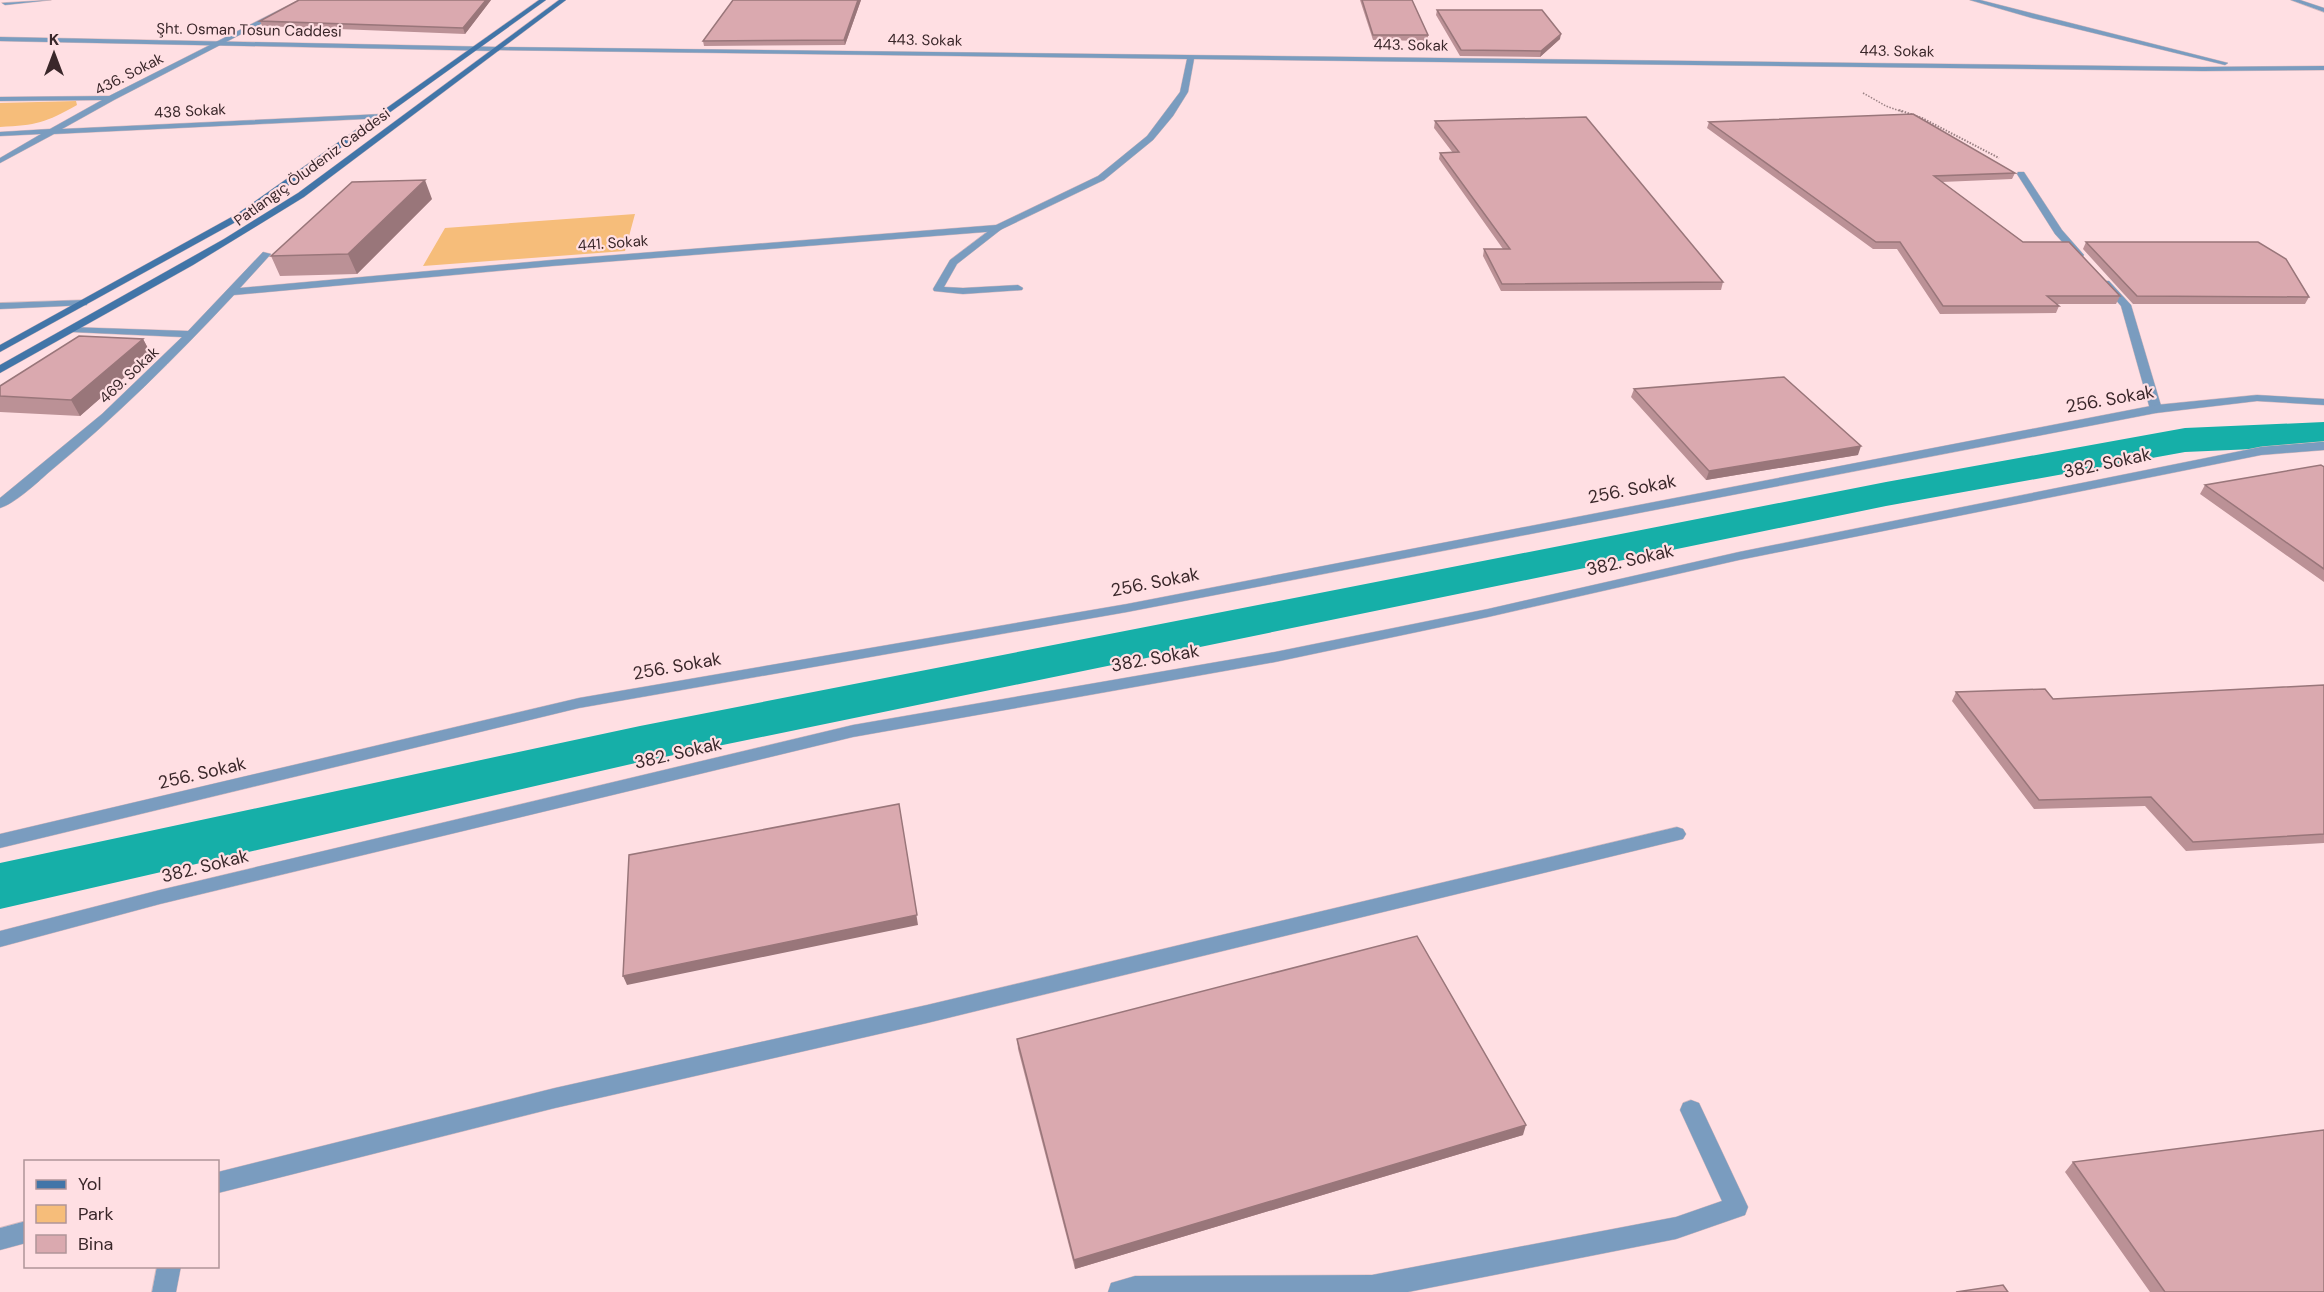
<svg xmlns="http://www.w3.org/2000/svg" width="2324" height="1292" font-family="'DM Sans',sans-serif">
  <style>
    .green { fill: #f6bd7a }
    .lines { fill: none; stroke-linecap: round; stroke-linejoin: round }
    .canal { fill: #16afa8; fill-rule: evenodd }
    .service-casing { stroke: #d8babe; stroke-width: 1 }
    .minor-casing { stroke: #d8babe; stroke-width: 1 }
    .tertiary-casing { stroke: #d8babe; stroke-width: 1 }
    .secondary-casing { stroke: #d8babe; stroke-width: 1 }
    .path-far1 { stroke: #9b8285; stroke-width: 1.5; stroke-dasharray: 1.5 1.5; stroke-linecap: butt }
    .path { stroke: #9b8285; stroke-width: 2; stroke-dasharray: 1.5 1.5; stroke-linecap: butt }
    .service { fill: #7a9cbf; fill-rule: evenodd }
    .minor { fill: #7a9cbf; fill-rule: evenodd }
    .tertiary { fill: #7a9cbf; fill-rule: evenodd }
    .secondary { fill: #4175a8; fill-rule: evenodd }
    .wall { fill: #bb9196 }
    .shaded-wall { fill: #99767a }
    .building { fill: #daa9af; stroke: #99767a; stroke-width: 1.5 }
    .labels { text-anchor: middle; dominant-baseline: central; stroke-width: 4.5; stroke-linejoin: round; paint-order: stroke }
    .far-street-label { font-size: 15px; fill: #3a272a; stroke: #ffdfe3 }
    .street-label { font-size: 18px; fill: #3a272a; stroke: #ffdfe3 }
  </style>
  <rect width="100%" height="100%" fill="#ffdfe3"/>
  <!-- green -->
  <path class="green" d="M76,101L77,105C45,123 37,125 0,127V103Z
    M635,214L625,251L423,266L445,228Z"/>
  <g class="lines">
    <!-- canal -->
    <path class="canal" d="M2324,422V446L2185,452L1886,506L640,762L0,909V863L640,726L1886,482L2185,428Z"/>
    <!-- service casing -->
    <g class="service-casing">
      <path id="service" d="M2018,172H2024L2062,230L2084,255L2082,257H2076L2055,234L2017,174Z
        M995,226L1003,228L957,264L944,287L963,288L1018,285L1023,288L1022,290L963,294L934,291L933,289L950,260Z
        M2103,281H2109L2131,305L2162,409L2160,411L2156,413L2150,409L2121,306L2103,285Z
        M1691,1100L1699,1103L1748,1207L1745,1215L1676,1239L1408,1292H1108L1111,1283L1135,1276L1372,1275L1676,1217L1722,1201L1680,1110L1683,1103Z
        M157,1266H181L176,1292H152Z"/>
    </g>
    <!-- minor casing -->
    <g class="minor-casing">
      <path id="minor" d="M51,0L5,5L2,3Z
        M299,0H307L114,100L62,129L382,114H385V118L54,134L0,163V158L41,134L0,136V132L50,129L102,100L0,101V97L109,96Z
        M1970,0H1980L2228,63L2225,65L2032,18Z
        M2291,0H2300L2324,8V12Z
        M498,47L2203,67L2324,66V70L2203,71L1194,59L1188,92L1173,116L1153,140L1104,180L998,231L552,266L234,295C176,357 115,418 48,473C37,483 14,504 0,508V498L102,414L182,337L72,332L67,329L68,327L188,331L263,252L271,254L240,288L552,260L996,225L1098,176L1147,136L1180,92L1187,59L496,50Z
        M2257,395L2324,399V405L2257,401L2156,413L1127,612L579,708L0,848V834L579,698L1127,604L2156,405Z
        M2324,442V450L2261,455L1739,560L1488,617L1275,662L853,737L160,904L0,947V931L160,890L853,725L1275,652L1488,609L1739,552L2261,447Z
        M1677,827L1683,829L1686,834L1683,839L927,1023L555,1108L218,1193V1172L555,1088L927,1005Z
        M26,1221V1243L0,1250V1228Z"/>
    </g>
    <!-- tertiary casing -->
    <g class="tertiary-casing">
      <path id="tertiary" d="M0,37L498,47L501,49L498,51L0,41Z
        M83,300L87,301V305L0,309V303Z"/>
    </g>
    <!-- secondary casing -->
    <g class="secondary-casing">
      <path id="secondary" d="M539,0H546L243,218L0,352V345L237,214Z
        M559,0H566L304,197L193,265L0,373V365L224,239L298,193Z"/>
    </g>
    <!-- path-far1 -->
    <path class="path-far1" d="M1863,93L1886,106L1903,112"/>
    <!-- path -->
    <path class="path" d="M1899,110L1922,118L1999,158"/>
    <!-- service -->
    <use href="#service" class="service"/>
    <!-- minor -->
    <use href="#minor" class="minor"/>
    <!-- tertiary -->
    <use href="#tertiary" class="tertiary"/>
    <!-- secondary -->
    <use href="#secondary" class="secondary"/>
  </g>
  <!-- wall -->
  <path class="wall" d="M491,0L465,34L262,26L260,21Z
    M733,0H861L845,45L704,46L703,41Z
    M1360,0H1412L1428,35V41L1373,40Z
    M1437,10L1560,39L1540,57L1460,56L1436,15Z
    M1435,121L1723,282L1721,290L1501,291L1483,256L1484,249H1503L1439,159L1440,153H1453L1434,128Z
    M1709,122L2015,173L2012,179L1942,182L2023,242L2120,296L2116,304H2057L2059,306L2056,313L1940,314L1897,249H1873L1707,128Z
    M432,199L357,274L280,276L271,256Z
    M2086,242L2309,297L2305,304H2133L2083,249Z
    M143,339L151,354L80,416L0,412V386Z
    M1634,389L1858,455L1706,480L1631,397Z
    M2324,467V582L2200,494L2205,485Z
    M2324,685V843L2186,851L2145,806L2034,809L1952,701L1956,692L2053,699Z
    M1017,1039L1523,1135L1075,1269L1018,1049Z
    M2073,1162L2324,1292H2150L2065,1172Z"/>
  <!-- shaded-wall -->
  <path class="shaded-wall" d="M486,0H491L465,34L463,28Z
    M858,0H861L845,45L844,40Z
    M1561,34L1560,39L1540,57L1541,51Z
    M425,180L432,199L357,274L348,254Z
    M143,339L151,354L80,416L71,400Z
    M1861,446L1858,455L1706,480L1709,471Z
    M899,804L918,925L627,985L623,976Z
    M1526,1125L1523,1135L1075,1269L1074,1260Z"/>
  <!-- building -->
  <path class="building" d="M299,0H486L463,28L260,21Z
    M733,0H858L844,40L703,41Z
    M1362,0H1412L1428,35H1373Z
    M1437,10H1542L1561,34L1541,51L1461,50Z
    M1913,114L2015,173L1934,176L2023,242H2069L2120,296H2047L2059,306H1943L1900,242H1876L1709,122Z
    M1586,117L1723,282L1502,284L1484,249H1510L1440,153L1459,152L1435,121Z
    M425,180L348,254L271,256L352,182Z
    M2086,242H2258L2286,259L2309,297L2137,296Z
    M79,336L143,339L71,400L0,396V386Z
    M1784,377L1861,446L1709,471L1634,389Z
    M2321,465L2324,467V569L2205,485Z
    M2324,685V834L2193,842L2151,797L2039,800L1956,692L2045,689L2053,699Z
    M899,804L917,915L623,976L629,855Z
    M1417,936L1526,1125L1074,1260L1017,1039Z
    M2324,1130V1292H2165L2073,1162Z
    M2003,1285L2008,1292H1956Z"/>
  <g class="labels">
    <!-- far-street labels -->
    <g class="far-street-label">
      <text transform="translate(249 30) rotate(1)">Şht. Osman Tosun Caddesi</text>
      <text transform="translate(925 40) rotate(1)">443. Sokak</text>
      <text transform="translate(1411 45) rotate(1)">443. Sokak</text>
      <text transform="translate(1897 51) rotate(1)">443. Sokak</text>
      <text transform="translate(129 74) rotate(-27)">436. Sokak</text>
      <text transform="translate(190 111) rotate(-3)">438 Sokak</text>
      <text transform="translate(312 167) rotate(-36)">Patlangıç Öludeniz Caddesi</text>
      <text transform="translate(613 243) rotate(-4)">441. Sokak</text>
      <text transform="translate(129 375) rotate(-43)">469. Sokak</text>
    </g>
    <!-- street labels -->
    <g class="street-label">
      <text transform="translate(2110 399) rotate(-10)">256. Sokak</text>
      <text transform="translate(2107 463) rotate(-12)">382. Sokak</text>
      <text transform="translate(1632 489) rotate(-11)">256. Sokak</text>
      <text transform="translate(1630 560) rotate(-13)">382. Sokak</text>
      <text transform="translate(1155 582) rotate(-11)">256. Sokak</text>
      <text transform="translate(1155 658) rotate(-10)">382. Sokak</text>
      <text transform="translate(677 666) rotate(-10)">256. Sokak</text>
      <text transform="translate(678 753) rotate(-13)">382. Sokak</text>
      <text transform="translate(202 773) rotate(-13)">256. Sokak</text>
      <text transform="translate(205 866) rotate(-14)">382. Sokak</text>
    </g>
  </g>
  <!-- legend -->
  <rect x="24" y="1160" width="195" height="108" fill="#ffdfe3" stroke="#b09599" stroke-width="1.5"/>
  <rect x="36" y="1180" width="30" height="9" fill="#4175a8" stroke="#b09599" stroke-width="1.5"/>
  <text x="78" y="1190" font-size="18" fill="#3a272a">Yol</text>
  <rect x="36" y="1205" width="30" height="18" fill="#f6bd7a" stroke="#b09599" stroke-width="1.5"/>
  <text x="78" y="1220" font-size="18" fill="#3a272a">Park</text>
  <rect x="36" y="1235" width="30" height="18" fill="#daa9af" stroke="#b09599" stroke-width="1.5"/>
  <text x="78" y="1250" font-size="18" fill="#3a272a">Bina</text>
  <!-- north arrow -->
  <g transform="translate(54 54)" stroke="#ffdfe3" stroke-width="4.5" paint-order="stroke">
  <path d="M0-4.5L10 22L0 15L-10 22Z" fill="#3a272a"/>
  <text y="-9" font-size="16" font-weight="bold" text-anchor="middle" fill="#3a272a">K</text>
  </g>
</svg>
